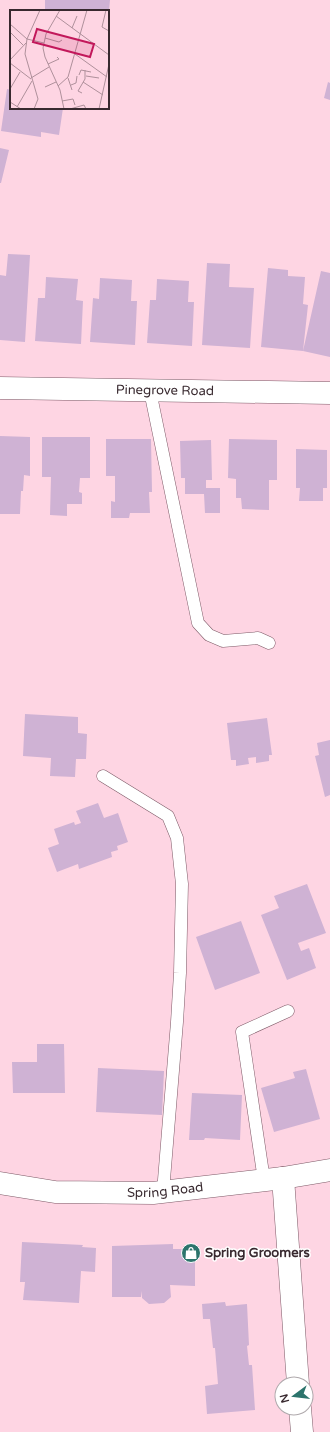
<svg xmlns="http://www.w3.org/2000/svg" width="330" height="1432" font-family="'Varela Round',sans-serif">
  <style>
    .building { fill: #cfb2d4 }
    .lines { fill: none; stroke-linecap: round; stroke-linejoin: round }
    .service-casing { stroke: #7d5a67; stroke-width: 13 }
    .minor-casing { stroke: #7d5a67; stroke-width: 23 }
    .tertiary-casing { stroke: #7d5a67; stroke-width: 23 }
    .service { stroke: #fff; stroke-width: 12 }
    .minor { stroke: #fff; stroke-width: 22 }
    .tertiary { stroke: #fff; stroke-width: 22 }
    .labels { text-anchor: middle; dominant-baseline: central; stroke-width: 3; stroke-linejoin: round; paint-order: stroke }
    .street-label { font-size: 13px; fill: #38292f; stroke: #fff }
    .poi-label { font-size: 13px; font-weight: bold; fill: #38292f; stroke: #fff; text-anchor: start }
    .inset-road { fill: none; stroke: #af909b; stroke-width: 1 }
    .view { fill: #c2185b; fill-opacity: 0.15; stroke: #c2185b; stroke-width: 2 }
    .inset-edge { fill: none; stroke: #38292f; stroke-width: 2 }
  </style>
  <rect width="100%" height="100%" fill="#fed5e3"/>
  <!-- building -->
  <path class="building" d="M45,0H110L109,11H45Z
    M328,82L330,83V100L324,98Z
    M7,89L11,90V108H63L59,135L41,132V137L1,131Z
    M0,148L9,150L1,183H0Z
    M8,254L30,255L25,342L0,340V275L6,276Z
    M207,263L230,264L229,287L254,288L250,348L202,345Z
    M268,268L288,270V276L305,277L303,304L308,305L303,351L261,347Z
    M321,271L330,273V357L303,351Z
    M46,277L78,279L76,300L83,301L81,344L35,341L38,298H45Z
    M100,278L132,280L131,301H137L135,345L90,342L93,298L99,299Z
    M157,279L189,281L188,302H194L192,346L147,343L150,300H156Z
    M0,436L30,437V476L24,475L23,491H21L20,514H0Z
    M42,437H90V478H80L79,492L82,493V504H67V516L50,515L51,477H42Z
    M106,439H151L152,492H149L150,513H130L129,518H111V501L115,502V476H106Z
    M229,439L277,440V480H269V510L242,509L241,498H236V479L228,478Z
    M211,440L212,480H206V488H220V513H205L204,494H185V478H181L180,441Z
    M296,449L327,450V488H323V501H299L300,488H296Z
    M25,714L78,717V733L87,734L86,759H76L75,777L50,776L51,758L23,756Z
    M267,718L272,755H269V761L256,763V757L248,758L249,764L236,766V760H231L227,723Z
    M330,740V795L325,797L315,756L319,755L317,743Z
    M98,803L104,818L118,813L128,842L117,846L118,850L111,852L112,857L79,869L78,864L57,872L48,848L59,844L54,829L74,822L75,825L81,823L76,811Z
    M307,884L326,933L298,943L301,951L309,948L316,968L287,980L261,915L279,908L274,896Z
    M241,921L260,973L215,990L196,937Z
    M37,1044H64L65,1093H13L12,1062H37Z
    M98,1068L164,1071L162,1115L96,1112Z
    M306,1069L320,1119L274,1132L261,1088L295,1078L293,1072Z
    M192,1093L242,1095L240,1140L205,1138L204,1140H189Z
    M22,1242L83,1245L82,1247L96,1248L95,1272L81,1271L79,1303L23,1300L25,1282H20Z
    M173,1244V1249H195V1286L170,1285L171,1297L164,1303L149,1304L142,1298V1291L141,1297H112V1246Z
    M225,1302L226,1306L247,1304L249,1345L247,1346L249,1365H252L255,1410L207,1414L205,1386L218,1384L215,1348H213L210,1319H203L202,1304Z"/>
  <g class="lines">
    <!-- service casing -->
    <g class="service-casing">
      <path id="service" d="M150,391L198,623L209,635L223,641L258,638L269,643
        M103,776L168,816L177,838L182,884L180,973L177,1022L163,1192
        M264,1180L242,1032L288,1011"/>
    </g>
    <!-- minor casing -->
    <g class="minor-casing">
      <g id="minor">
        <path id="s1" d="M0,388L330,393"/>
        <path d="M283,1178L298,1384"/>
        <path d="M300,1408L302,1432"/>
      </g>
    </g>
    <!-- tertiary casing -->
    <g class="tertiary-casing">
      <g id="tertiary">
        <path id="s2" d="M0,1183L55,1192L153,1193L283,1178L330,1170"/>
      </g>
    </g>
    <!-- service -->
    <use href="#service" class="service"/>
    <!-- minor -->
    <use href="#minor" class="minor"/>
    <!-- tertiary -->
    <use href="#tertiary" class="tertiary"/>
  </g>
  <!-- icons -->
  <defs>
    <g id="shop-disc" transform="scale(1)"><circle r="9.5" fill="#2c746c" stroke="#fff"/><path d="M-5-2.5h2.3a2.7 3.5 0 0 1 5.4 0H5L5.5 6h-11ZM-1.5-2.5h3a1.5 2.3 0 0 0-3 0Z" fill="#fff"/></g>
  </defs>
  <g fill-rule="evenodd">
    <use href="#shop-disc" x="191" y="1253"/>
  </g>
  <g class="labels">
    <!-- street labels -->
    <g class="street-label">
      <text stroke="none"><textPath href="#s1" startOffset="165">Pinegrove Road</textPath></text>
      <text stroke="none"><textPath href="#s2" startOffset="166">Spring Road</textPath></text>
    </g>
    <!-- poi labels -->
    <g class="poi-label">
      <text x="205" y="1253">Spring Groomers</text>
    </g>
  </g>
  <!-- overview -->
  <g transform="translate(10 10)">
    <rect width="99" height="99" fill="#fed5e3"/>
    <path class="inset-road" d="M50,0L36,24L33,38L35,47L50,80L54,99M96,0L92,17L99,21M46,6L99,45M0,14L17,29L34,33M62,18L67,6M0,22L13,35M35,28L49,32L52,30M65,44L97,67M0,50L16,33M0,53L21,69M38,54L49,49L47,47M69,65L71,60L81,62M76,66L89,68M21,68L39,57M58,68L62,80M73,72L93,85M61,75L66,73L67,66M48,76L58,67L77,0M35,77L46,72M0,79L10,62M72,83L68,81L75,69V60M52,91L63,89L65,95M0,92L11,99M7,97L22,71M24,99L28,89L15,44L17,29L30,0M60,99L74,95L76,99M89,99L99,54"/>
    <path class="view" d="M27,19L84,34L80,47L23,32Z"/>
    <rect width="99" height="99" class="inset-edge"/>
  </g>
  <!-- north arrow -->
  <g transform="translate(294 1396) rotate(255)"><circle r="19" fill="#ffffff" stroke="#afa9ac"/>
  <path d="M0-3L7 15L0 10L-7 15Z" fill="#2c746c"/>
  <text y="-6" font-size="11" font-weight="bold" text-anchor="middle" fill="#38292f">N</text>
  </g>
</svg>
